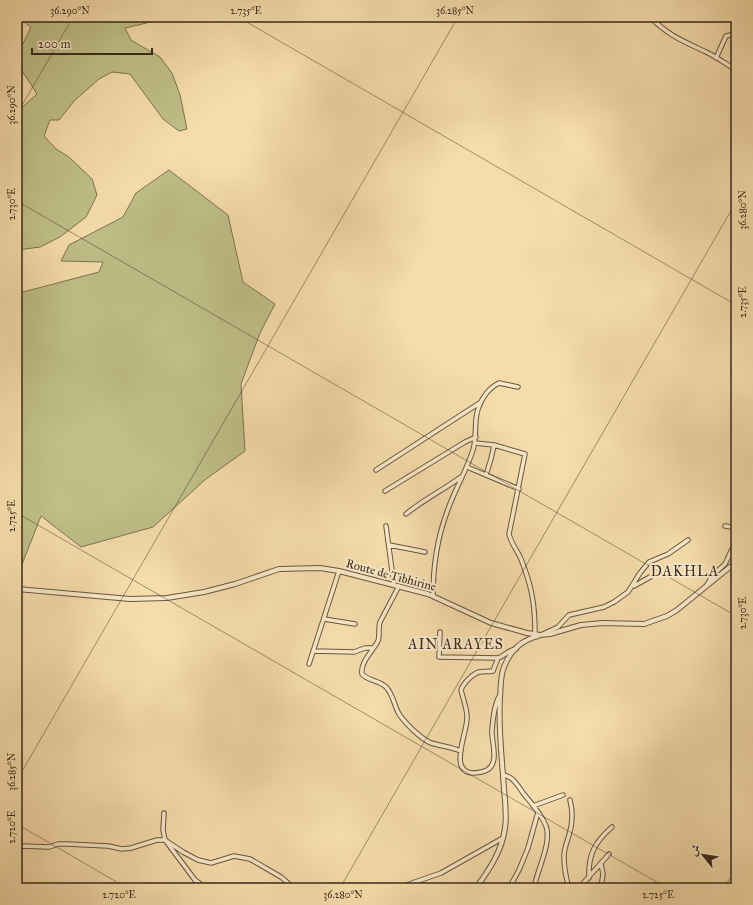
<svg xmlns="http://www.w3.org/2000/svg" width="753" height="905" font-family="'IM FELL Great Primer',Amiri,serif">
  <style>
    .green { fill: #bfbf87; stroke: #7c7452 }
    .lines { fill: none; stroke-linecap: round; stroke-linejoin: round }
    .minor-casing { stroke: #685640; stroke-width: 5.5 }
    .tertiary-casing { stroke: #685640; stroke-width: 6 }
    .minor { stroke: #f9e8c8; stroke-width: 3.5 }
    .tertiary { stroke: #f9e8c8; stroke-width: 4 }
    .ticks { fill: none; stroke: #39291d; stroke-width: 1; stroke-opacity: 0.45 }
    .labels { text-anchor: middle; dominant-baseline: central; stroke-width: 4; stroke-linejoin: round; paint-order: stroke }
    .street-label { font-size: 12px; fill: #39291d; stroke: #f9e8c8 }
    .quarter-label { font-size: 14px; letter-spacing: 1px; fill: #39291d; stroke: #f9e8c8 }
    .neatline { fill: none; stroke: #39291d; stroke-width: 1.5 }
    .ticks-label { font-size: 10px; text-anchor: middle; fill: #39291d }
  </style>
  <rect width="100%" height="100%" fill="#f6dcab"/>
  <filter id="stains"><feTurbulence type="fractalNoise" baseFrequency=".005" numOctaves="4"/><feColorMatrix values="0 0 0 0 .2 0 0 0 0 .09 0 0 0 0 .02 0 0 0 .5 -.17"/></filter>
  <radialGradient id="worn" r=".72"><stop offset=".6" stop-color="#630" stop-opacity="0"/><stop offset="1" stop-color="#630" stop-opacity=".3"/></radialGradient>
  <!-- green -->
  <path class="green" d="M17,17H157L155,21L125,28L131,40L160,57L172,73L180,95L187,129L179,131L163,119L130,74L112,72L99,79L74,101L59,120H50L44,136L56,149L69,157L92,179L97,195L86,217L60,237L40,247L17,250V112L37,94L17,63V56L31,27Z
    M169,170L228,215L243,282L275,304L260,333L241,384L245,451L206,479L153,527L81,547L41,516L17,577V290L23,292L99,272L103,262L61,261L69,245L123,217L136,193Z"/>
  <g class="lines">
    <!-- minor casing -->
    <g class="minor-casing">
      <path id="minor" d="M650,17C669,36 683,41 706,52C717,57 726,64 736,70
        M716,58L726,36L736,34
        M475,443L494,445L525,454L509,534C511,543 517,550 521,559C532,587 535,604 535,634
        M467,467L519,489
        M376,470L481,402
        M486,475L491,459L494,445
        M385,491L465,442L476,437
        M406,514C423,500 443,490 461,477
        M386,526L394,585
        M725,526L731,527L736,530
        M389,545L425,552
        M707,585L713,575L725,564L736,541
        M399,586L380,622C378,628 380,635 378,641C373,651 360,662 362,674C368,681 379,680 386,687C393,694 394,705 399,714C405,723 421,739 431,743C441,746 451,747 461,751
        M634,586L650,577
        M433,596C433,567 437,539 447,512C454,491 466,472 473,450C476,440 475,430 476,420C477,405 486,389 499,383L518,387
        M324,619L355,624
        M440,632L439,657L498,658C505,656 509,649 516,649
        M543,634L558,627L569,615L604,607L614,602L628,592L640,573L649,562L668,554L688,540
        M313,651L354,652L365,648H373
        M498,658L493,671C488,672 483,671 479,672C472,674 463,684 461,690C463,699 467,708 467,717C468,731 448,771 472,773C477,773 483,772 487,770C500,763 491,741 492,730C493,719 494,705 500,695
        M309,664L339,571
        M503,775C513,776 518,786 523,793C531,803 541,813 546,826C552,843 537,870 534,888
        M533,806L563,795
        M164,813L163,830L165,840L195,880L206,888
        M17,850L22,846L49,847L58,844H67L108,846L122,849L131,848L157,840H165L183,852L198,860L211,863L234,856L250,859L281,877L294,888
        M601,864L603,874L601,888
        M589,878C588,854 595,842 612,827
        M398,888L441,873L503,838
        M509,888L519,870L528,848L538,812
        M569,888C566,878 564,867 564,856C564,849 567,842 569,835C573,823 573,812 570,800
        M579,888L609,854"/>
    </g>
    <!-- tertiary casing -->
    <g class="tertiary-casing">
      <path id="tertiary" d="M17,589L130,599L167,598L204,592L235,584L279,569L320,568L339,571L428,594L491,623L527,633L540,635L550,634L581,625L603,623L644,624L667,616L677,610L736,562
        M476,888C489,870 502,851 505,828C507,815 505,802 504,789C502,758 498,728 500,697C501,687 500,677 504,667C510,651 522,640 538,636"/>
    </g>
    <!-- minor -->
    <use href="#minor" class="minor"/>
    <!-- tertiary -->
    <use href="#tertiary" class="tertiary"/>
  </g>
  <!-- ticks -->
  <path class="ticks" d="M238,17L736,305M17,114L73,17M17,201L736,616M17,513L667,888M17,780L458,17M17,824L127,888M340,888L736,202M724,888L736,868"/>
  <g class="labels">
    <!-- street labels -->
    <g class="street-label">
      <text transform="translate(391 575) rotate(15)">Route de Tibhirine</text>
    </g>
    <!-- quarter labels -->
    <g class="quarter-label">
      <text x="685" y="571">DAKHLA</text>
      <text x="456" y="644">AIN ARAYES</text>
    </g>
  </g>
  <!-- margin -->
  <rect width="753" height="905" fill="none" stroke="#f6dcab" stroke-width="44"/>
  <!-- north arrow -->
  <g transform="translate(703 855) rotate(300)" stroke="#f9e8c8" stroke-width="3" paint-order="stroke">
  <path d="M0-3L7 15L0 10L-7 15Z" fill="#39291d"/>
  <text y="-6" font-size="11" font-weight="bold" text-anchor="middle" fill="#39291d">ش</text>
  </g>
  <!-- scale -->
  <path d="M32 48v6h120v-6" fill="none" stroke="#39291d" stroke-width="2"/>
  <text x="38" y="48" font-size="12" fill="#39291d" stroke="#f9e8c8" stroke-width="3" paint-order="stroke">200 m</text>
  <rect x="22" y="22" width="709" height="861" class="neatline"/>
  <g class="ticks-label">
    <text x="70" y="14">36.290°N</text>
    <text x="246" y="14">2.735°E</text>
    <text x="455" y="14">36.285°N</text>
    <text transform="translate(11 105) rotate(-90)" y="4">36.290°N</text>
    <text transform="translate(11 204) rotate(-90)" y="4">2.730°E</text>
    <text transform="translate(742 210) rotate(-90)" y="4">36.280°N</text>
    <text transform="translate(742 302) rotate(-90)" y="4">2.735°E</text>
    <text transform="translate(11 516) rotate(-90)" y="4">2.725°E</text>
    <text transform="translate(742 613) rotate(-90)" y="4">2.730°E</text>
    <text transform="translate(11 772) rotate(-90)" y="4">36.285°N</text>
    <text transform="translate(11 827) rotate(-90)" y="4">2.720°E</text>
    <text x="119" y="898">2.720°E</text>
    <text x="343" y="898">36.280°N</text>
    <text x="658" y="898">2.725°E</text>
  </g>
  <rect width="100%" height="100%" filter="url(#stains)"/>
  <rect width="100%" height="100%" fill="url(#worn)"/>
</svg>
